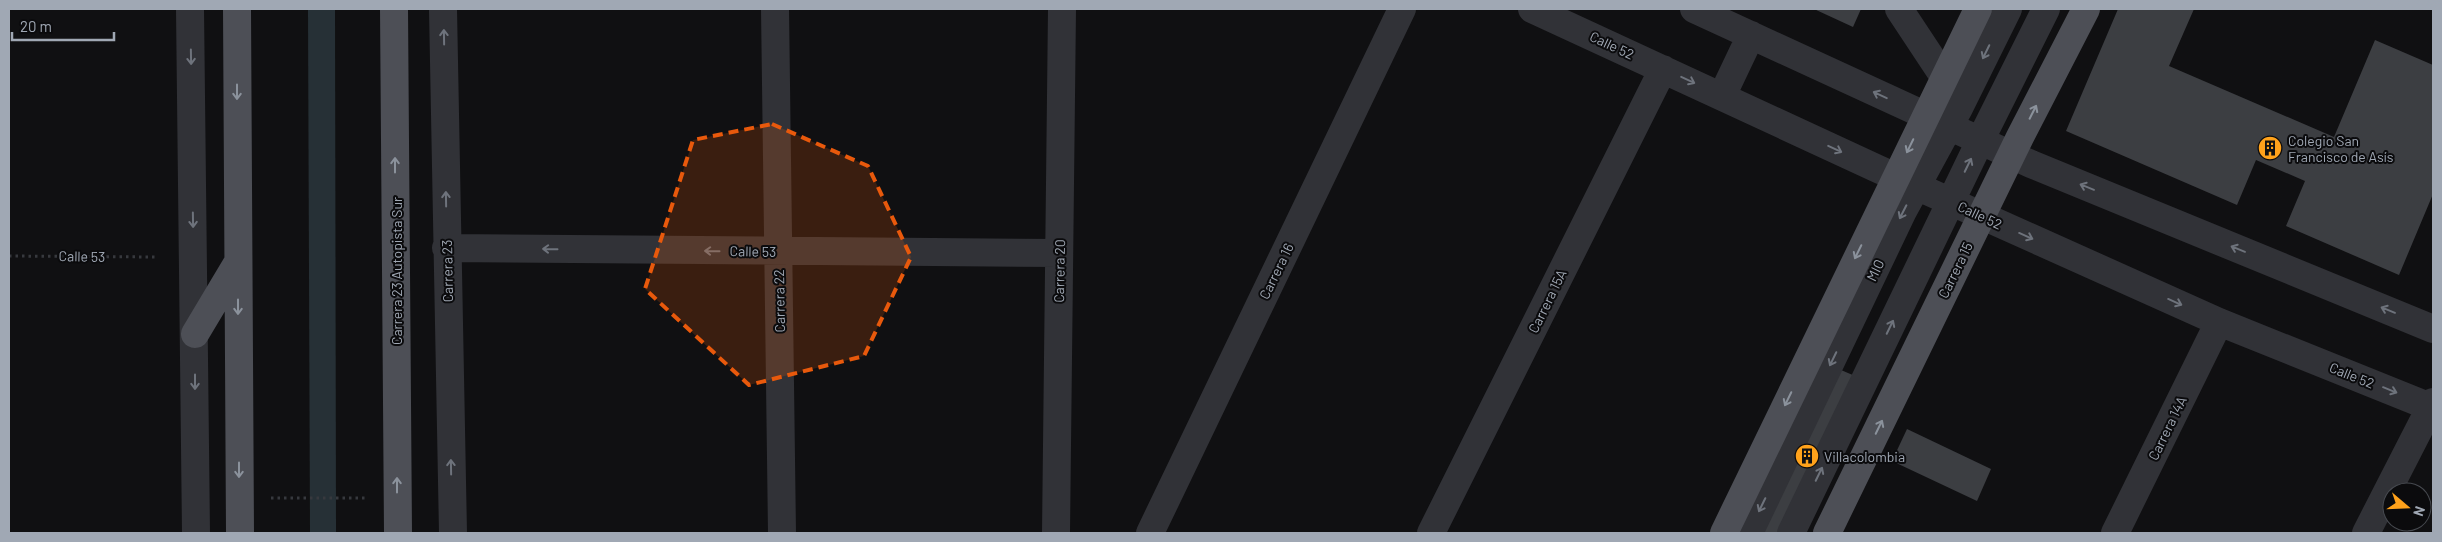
<svg xmlns="http://www.w3.org/2000/svg" width="2442" height="542" font-family="Barlow,sans-serif">
  <style>
    .water { fill: #263036 }
    .building { fill: #3c3e42 }
    .lines { fill: none; stroke-linecap: round; stroke-linejoin: round }
    .path { stroke: #37393e; stroke-width: 3; stroke-dasharray: 2.5 4; stroke-linecap: butt }
    .minor { stroke: #313237; stroke-width: 28 }
    .major { stroke: #4d4f56; stroke-width: 28 }
    .oneway { stroke: #6e737c }
    .oneway2 { stroke: #8b929c }
    .marked { fill: #e8590c; fill-opacity: 0.2; stroke: #e8590c; stroke-width: 4; stroke-dasharray: 10 6; stroke-linejoin: round }
    .labels { text-anchor: middle; dominant-baseline: central; stroke-width: 4; stroke-linejoin: round; paint-order: stroke }
    .street-label { font-size: 14px; fill: #a0a8b4; stroke: #0b0b0d }
    .poi-label { font-size: 14px; fill: #a0a8b4; stroke: #0b0b0d; text-anchor: start }
  </style>
  <rect width="100%" height="100%" fill="#101012"/>
  <!-- water -->
  <path class="water" d="M308,9H335L336,533H310Z"/>
  <!-- building -->
  <path class="building" d="M1814,9H1861L1853,27Z
    M2118,9H2194L2169,66L2334,137L2375,40L2433,65V194L2399,275L2286,226L2305,181L2256,160L2237,205L2066,131Z
    M1834,367L1862,379L1787,533H1752Z
    M1907,429L1991,469L1977,501L1892,461Z"/>
  <g class="lines">
    <!-- path -->
    <path class="path" d="M9,256L156,257
      M271,498H367"/>
    <!-- minor -->
    <path class="minor" d="M190,9L196,533
      M443,9L453,533
      M775,9L782,533
      M1532,9L1878,169L2219,322L2433,408
      M1694,9L2031,164L2433,329
      M1899,9L1944,77
      M1722,96L1751,35
      M446,248L1059,253
      M1056,533L1062,9
      M1150,533L1402,9
      M1431,533L1663,69
      M1749,533L1903,211L1959,108L2008,9
      M1791,533L1980,141L2046,9
      M2115,533L2219,322
      M2366,533L2433,402"/>
    <!-- major -->
    <path class="major" d="M237,9L240,533
      M394,9L398,533
      M195,334L238,262
      M1724,533L1978,9
      M1827,533L2020,137L2086,9"/>
  </g>
  <!-- one-way arrows -->
  <defs><path id="oneway-shaft" d="M-6 0H5M1.5-3L5.5 0L1.5 3" fill="none" stroke-width="1.6" stroke-linecap="round" stroke-linejoin="round" transform="scale(1.25)"/></defs>
  <g class="oneway">
    <use href="#oneway-shaft" transform="translate(444 37) rotate(-91)"/>
    <use href="#oneway-shaft" transform="translate(1986 52) rotate(116)"/>
    <use href="#oneway-shaft" transform="translate(191 57) rotate(89)"/>
    <use href="#oneway-shaft" transform="translate(1688 80) rotate(25)"/>
    <use href="#oneway-shaft" transform="translate(1880 95) rotate(-155)"/>
    <use href="#oneway-shaft" transform="translate(1835 149) rotate(25)"/>
    <use href="#oneway-shaft" transform="translate(1968 165) rotate(-64)"/>
    <use href="#oneway-shaft" transform="translate(2087 187) rotate(-158)"/>
    <use href="#oneway-shaft" transform="translate(446 199) rotate(-91)"/>
    <use href="#oneway-shaft" transform="translate(1903 212) rotate(117)"/>
    <use href="#oneway-shaft" transform="translate(193 220) rotate(89)"/>
    <use href="#oneway-shaft" transform="translate(2026 236) rotate(24)"/>
    <use href="#oneway-shaft" transform="translate(550 249) rotate(-179)"/>
    <use href="#oneway-shaft" transform="translate(2238 249) rotate(-158)"/>
    <use href="#oneway-shaft" transform="translate(712 251) rotate(-179)"/>
    <use href="#oneway-shaft" transform="translate(2175 302) rotate(24)"/>
    <use href="#oneway-shaft" transform="translate(2388 310) rotate(-158)"/>
    <use href="#oneway-shaft" transform="translate(1890 327) rotate(-64)"/>
    <use href="#oneway-shaft" transform="translate(1833 359) rotate(116)"/>
    <use href="#oneway-shaft" transform="translate(195 382) rotate(90)"/>
    <use href="#oneway-shaft" transform="translate(2390 390) rotate(22)"/>
    <use href="#oneway-shaft" transform="translate(451 467) rotate(-91)"/>
    <use href="#oneway-shaft" transform="translate(1819 474) rotate(-64)"/>
    <use href="#oneway-shaft" transform="translate(1762 505) rotate(116)"/>
  </g>
  <g class="oneway2">
    <use href="#oneway-shaft" transform="translate(237 92) rotate(90)"/>
    <use href="#oneway-shaft" transform="translate(2033 112) rotate(-63)"/>
    <use href="#oneway-shaft" transform="translate(1910 146) rotate(116)"/>
    <use href="#oneway-shaft" transform="translate(395 165) rotate(-90)"/>
    <use href="#oneway-shaft" transform="translate(1858 252) rotate(116)"/>
    <use href="#oneway-shaft" transform="translate(238 307) rotate(90)"/>
    <use href="#oneway-shaft" transform="translate(1788 399) rotate(116)"/>
    <use href="#oneway-shaft" transform="translate(1879 427) rotate(-64)"/>
    <use href="#oneway-shaft" transform="translate(239 470) rotate(90)"/>
    <use href="#oneway-shaft" transform="translate(397 485) rotate(-90)"/>
  </g>
  <!-- marked area -->
  <path class="marked" d="M772,124L868,166L911,257L864,356L749,385L645,289L693,140Z"/>
  <!-- icons -->
  <defs>
    <g id="building-disc" transform="scale(1.25)"><circle r="9.5" fill="#ffa21b" stroke="#0b0b0d"/><path d="M-4-6H4V6H1V3H-1V6H-4ZM-2.5-4.3h1.7v1.8h-1.7ZM.8-4.3h1.7v1.8H.8ZM-2.5-1h1.7V.8h-1.7ZM.8-1h1.7V.8H.8Z" fill="#111"/></g>
  </defs>
  <g fill-rule="evenodd">
    <use href="#building-disc" x="2270" y="148"/>
    <use href="#building-disc" x="1807" y="456"/>
  </g>
  <g class="labels">
    <!-- street labels -->
    <g class="street-label">
      <text transform="translate(1612 45) rotate(25)">Calle 52</text>
      <text transform="translate(1980 215) rotate(25)">Calle 52</text>
      <text transform="translate(753 251) rotate(1)">Calle 53</text>
      <text transform="translate(82 256) rotate(1)">Calle 53</text>
      <text transform="translate(1875 270) rotate(-64)">MIO</text>
      <text transform="translate(1955 270) rotate(-64)">Carrera 15</text>
      <text transform="translate(396 271) rotate(-90)">Carrera 23 Autopista Sur</text>
      <text transform="translate(447 271) rotate(-91)">Carrera 23</text>
      <text transform="translate(1059 271) rotate(-89)">Carrera 20</text>
      <text transform="translate(1276 271) rotate(-64)">Carrera 16</text>
      <text transform="translate(779 301) rotate(-91)">Carrera 22</text>
      <text transform="translate(1547 301) rotate(-64)">Carrera 15A</text>
      <text transform="translate(2352 375) rotate(22)">Calle 52</text>
      <text transform="translate(2167 428) rotate(-64)">Carrera 14A</text>
    </g>
    <!-- poi labels -->
    <g class="poi-label">
      <text x="2288" y="140">Colegio San<tspan x="2288" dy="16">Francisco de Asís</tspan></text>
      <text x="1824" y="456">Villacolombia</text>
    </g>
  </g>
  <!-- border -->
  <rect width="2442" height="542" fill="none" stroke="#a0a8b4" stroke-width="20"/>
  <!-- north arrow -->
  <g transform="translate(2407 507) rotate(109)"><circle r="24" fill="#0b0b0d" stroke="#474a50"/>
  <path d="M0-4L9 19L0 12L-9 19Z" fill="#ffa21b"/>
  <text y="-8" font-size="14" font-weight="bold" text-anchor="middle" fill="#a0a8b4">N</text>
  </g>
  <!-- scale -->
  <path d="M12 32v8h102v-8" fill="none" stroke="#a0a8b4" stroke-width="2.5"/>
  <text x="20" y="32" font-size="15" fill="#a0a8b4" stroke="#0b0b0d" stroke-width="4" paint-order="stroke">20 m</text>
</svg>
